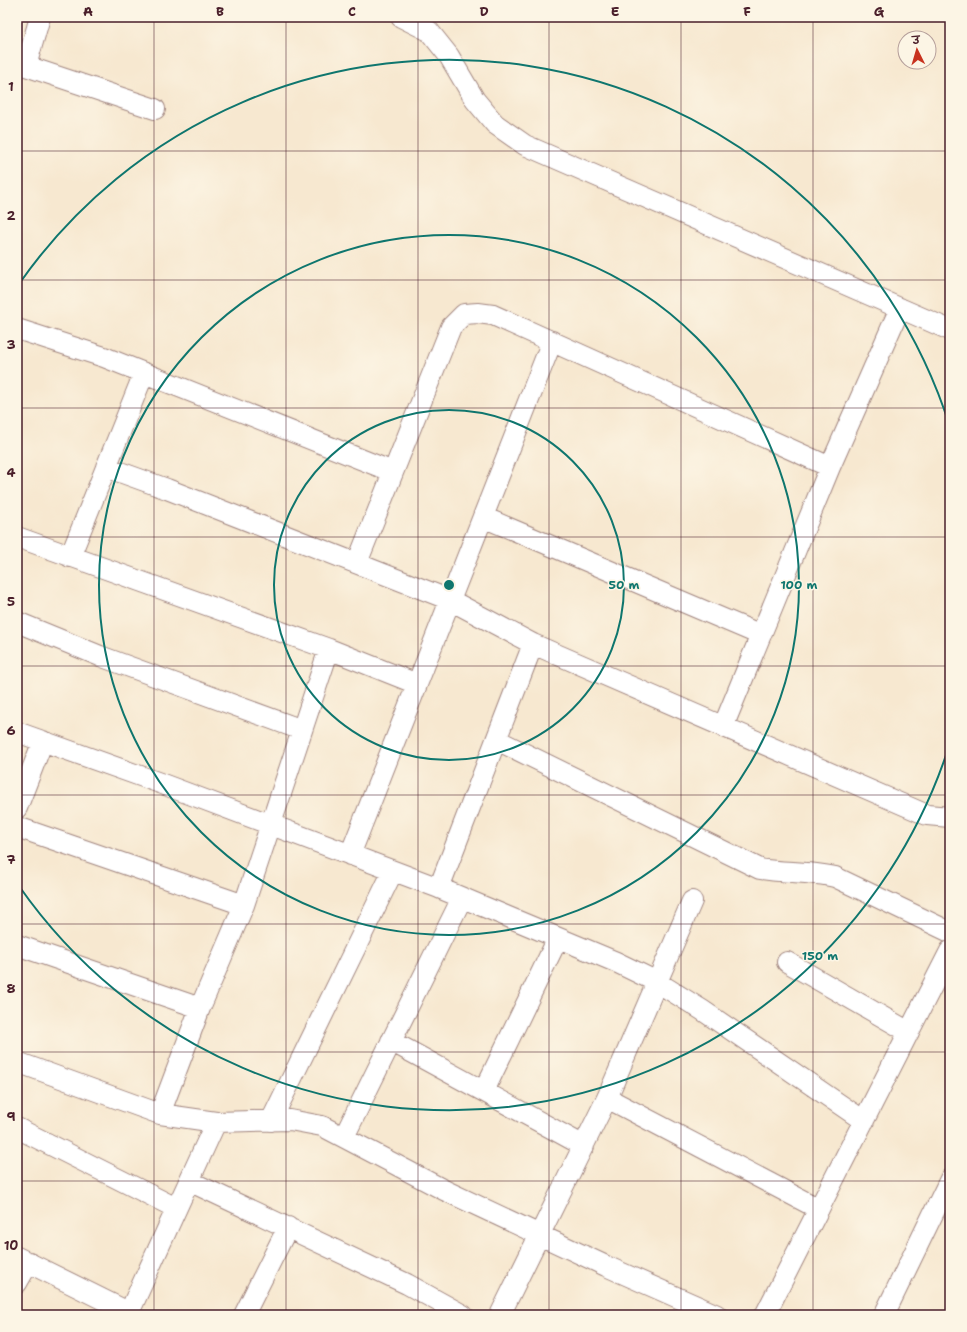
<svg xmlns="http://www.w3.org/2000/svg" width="967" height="1332" font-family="'Shantell Sans','Playpen Sans Deva',sans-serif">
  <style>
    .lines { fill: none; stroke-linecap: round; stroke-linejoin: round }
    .street-casing { stroke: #a0847e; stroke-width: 22 }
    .street { stroke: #fff; stroke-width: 20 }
    .grid { fill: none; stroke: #4a1f2b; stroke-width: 1; stroke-opacity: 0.55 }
    .ring { fill: none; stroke: #0f766e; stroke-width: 2 }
    .centre { fill: #0f766e; stroke: #fcf5e5; stroke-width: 2 }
    .ring-label { font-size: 12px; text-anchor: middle; font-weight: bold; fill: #0f766e; stroke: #fcf5e5; stroke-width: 3; stroke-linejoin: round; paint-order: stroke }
    .neatline { fill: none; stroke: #4a1f2b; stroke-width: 1.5 }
    .grid-label { font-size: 13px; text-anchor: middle; font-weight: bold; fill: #4a1f2b }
  </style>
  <rect width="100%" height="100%" fill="#fcf5e5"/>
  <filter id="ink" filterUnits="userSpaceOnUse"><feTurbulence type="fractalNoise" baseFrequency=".025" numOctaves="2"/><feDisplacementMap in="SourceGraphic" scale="8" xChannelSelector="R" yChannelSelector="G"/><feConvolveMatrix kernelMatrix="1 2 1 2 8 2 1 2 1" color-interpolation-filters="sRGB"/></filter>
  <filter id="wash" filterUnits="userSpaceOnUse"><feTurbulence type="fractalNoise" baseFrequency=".012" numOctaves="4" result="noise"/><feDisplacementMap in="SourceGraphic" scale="16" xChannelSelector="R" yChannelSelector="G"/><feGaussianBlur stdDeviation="0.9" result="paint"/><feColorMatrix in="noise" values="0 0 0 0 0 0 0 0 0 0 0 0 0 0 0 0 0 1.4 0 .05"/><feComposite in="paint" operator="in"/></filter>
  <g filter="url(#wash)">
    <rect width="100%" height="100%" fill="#f7e8d0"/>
  </g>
  <g filter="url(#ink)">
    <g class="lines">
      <!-- street casing -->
      <g class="street-casing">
        <path id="street" d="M401,17L429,31L449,56L475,100L495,124L525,145L950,330
          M17,63L155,109
          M26,66L40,17
          M17,329L104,357L393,472
          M106,467L167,489L450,600L533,644L927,815L950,817
          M483,517L761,635
          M17,537L329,649L417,684
          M70,557L144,373
          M357,563L451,327L464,314L478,313L493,315L830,467
          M17,622L100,656L302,730
          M723,727L830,467L900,308
          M17,732L160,783L439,888L616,962L657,982L702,1010L864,1121
          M497,740L760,869C785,873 811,871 835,877L950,932
          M17,808L43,741
          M17,827L244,905
          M350,855L552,341
          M439,888L533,644
          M17,945L200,1008
          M787,962L909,1032
          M391,1041L584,1146
          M17,1062L160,1114L216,1122L290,1120L322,1126L444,1190L606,1266L717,1315
          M484,1091L558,938
          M607,1098L819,1209
          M160,1114L200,1008L244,905L329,649
          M271,1121L393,871
          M17,1128L176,1208
          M344,1137L462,898
          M189,1181L407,1284L463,1315
          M17,1257L130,1313
          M17,1283L29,1262
          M128,1315L216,1122
          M244,1315L288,1227
          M500,1315L607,1098L692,901
          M765,1315L950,951
          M884,1315L950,1179"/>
      </g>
      <!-- street -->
      <use href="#street" class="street"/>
    </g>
  </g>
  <!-- grid -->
  <path class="grid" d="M154,17V1315M286,17V1315M418,17V1315M549,17V1315M681,17V1315M813,17V1315M17,151H950M17,280H950M17,408H950M17,537H950M17,666H950M17,795H950M17,924H950M17,1052H950M17,1181H950"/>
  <!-- distance rings -->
  <g class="ring">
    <circle cx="449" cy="585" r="175"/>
    <circle cx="449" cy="585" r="350"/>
    <path d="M950 743A525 525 0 0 1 19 886M19 284A525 525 0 0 1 950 427"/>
  </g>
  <circle cx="449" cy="585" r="6" class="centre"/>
  <g class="ring-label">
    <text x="624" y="589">50 m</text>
    <text x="799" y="589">100 m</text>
    <text x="820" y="960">150 m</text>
  </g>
  <!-- margin -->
  <rect width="967" height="1332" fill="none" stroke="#fcf5e5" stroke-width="44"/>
  <!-- north arrow -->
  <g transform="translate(917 50) rotate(355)"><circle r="19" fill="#fcf5e5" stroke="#b59f9b"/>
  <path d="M0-3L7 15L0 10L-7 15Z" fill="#c8321e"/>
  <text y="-6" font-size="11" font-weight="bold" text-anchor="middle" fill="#4a1f2b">उ</text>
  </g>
  <rect x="22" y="22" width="923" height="1288" class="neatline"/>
  <g class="grid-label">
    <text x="88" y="16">A</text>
    <text x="220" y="16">B</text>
    <text x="352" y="16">C</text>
    <text x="484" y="16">D</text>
    <text x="615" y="16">E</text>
    <text x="747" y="16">F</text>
    <text x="879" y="16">G</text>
    <text x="11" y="91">1</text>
    <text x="11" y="220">2</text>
    <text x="11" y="349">3</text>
    <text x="11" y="477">4</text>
    <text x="11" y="606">5</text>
    <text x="11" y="735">6</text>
    <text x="11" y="864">7</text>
    <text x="11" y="993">8</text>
    <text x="11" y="1121">9</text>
    <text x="11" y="1250">10</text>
  </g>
</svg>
